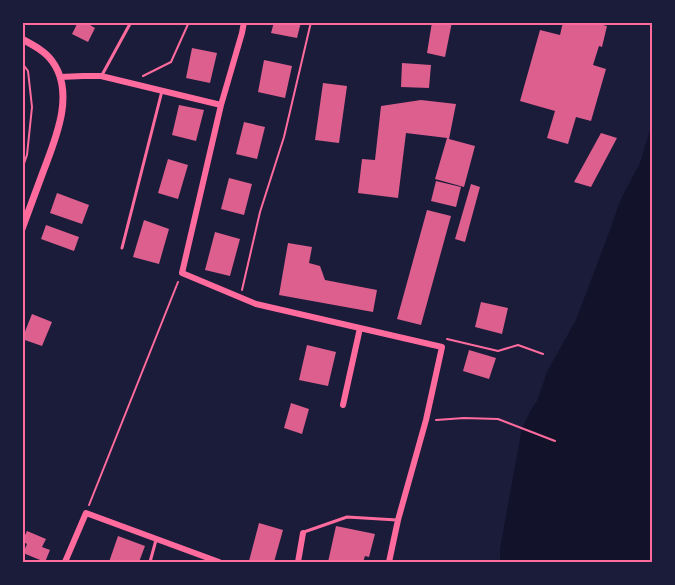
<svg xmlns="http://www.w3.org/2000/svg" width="675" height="585" font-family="'Noto Sans',sans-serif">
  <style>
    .water { fill: #12122b }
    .building { fill: #dd5f8e }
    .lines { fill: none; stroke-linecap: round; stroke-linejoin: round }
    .path { stroke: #ff6b9d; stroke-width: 2 }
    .service { stroke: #ff6b9d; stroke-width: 3 }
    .minor { stroke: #ff6b9d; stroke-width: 6 }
    .tertiary { stroke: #ff6b9d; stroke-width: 7 }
    .neatline { fill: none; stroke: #ff6b9d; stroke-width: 2 }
  </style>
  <rect width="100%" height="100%" fill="#1b1b3a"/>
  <!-- water -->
  <path class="water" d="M652,124V562H500V549L522,428L532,408L537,401L548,370L576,320L610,230L621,199L640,163Z"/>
  <!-- building -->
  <path class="building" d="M78,22H85L95,28L88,42L72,34Z
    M274,22H301L297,38L271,33Z
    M432,22H452L445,57L427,53Z
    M563,22H604L603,25L607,26L602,47L599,46L593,65L606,69L591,121L576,117L568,144L547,138L555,111L520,101L540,30L560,35Z
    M192,48L217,53L210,83L186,78Z
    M264,60L292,66L285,98L258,92Z
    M402,63L431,65L429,88L401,87Z
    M323,83L347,86L339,143L315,140Z
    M421,100L456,104L449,139L475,146L464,187L435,179L447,138L406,133L398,198L358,193L362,159L375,160L381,106Z
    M179,105L204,110L196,141L172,135Z
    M244,122L265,127L257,159L236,154Z
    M601,133L617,138L591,187L574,182Z
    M168,159L188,165L178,199L158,193Z
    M229,178L252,184L244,215L221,209Z
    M436,181L461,187L456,207L431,201Z
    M471,184L480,187L465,242L455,239Z
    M57,193L89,205L82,224L50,213Z
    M427,210L451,216L421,325L397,319Z
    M144,220L169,229L159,264L133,257Z
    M46,225L79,237L74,251L41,239Z
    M215,232L240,239L230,276L205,270Z
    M288,243L312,247L309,263L320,266L325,280L377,290L373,312L279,295Z
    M481,302L508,308L502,334L475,327Z
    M32,314L52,322L42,346L22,339Z
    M307,345L336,352L328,386L299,380Z
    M469,350L496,358L489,379L463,371Z
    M291,403L309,409L302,434L284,428Z
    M259,523L283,530L274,562L249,561Z
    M336,526L375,534L369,557L365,556L363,562H328Z
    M27,531L46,539L42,547L50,550L45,562L23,553L27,544L22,541Z
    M118,536L145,546L139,562H109Z"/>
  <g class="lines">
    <!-- path -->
    <path class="path" d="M22,63L28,71L32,107L27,155L22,169
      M143,76L171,62L189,22
      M242,290L260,212L284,137L311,22
      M447,339L498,351L518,345L543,354
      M436,420L464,418L498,419L555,441
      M89,505L178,282"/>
    <!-- service -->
    <path class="service" d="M102,75L131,22
      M122,248L162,91
      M304,532L347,517L397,520
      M150,562L156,540"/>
    <!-- minor -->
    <path class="minor" d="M244,22L242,33L221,105L182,273L256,304L442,347L426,420L398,520L389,562
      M60,77L83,76H101L221,105
      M343,405L360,328
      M65,562L86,513L219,562
      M298,562L303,533"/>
    <!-- tertiary -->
    <path class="tertiary" d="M22,39C33,45 45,51 52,61C76,93 55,140 43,172C36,191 29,210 22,229"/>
  </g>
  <!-- border -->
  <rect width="675" height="585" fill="none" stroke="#1b1b3a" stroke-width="48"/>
  <rect x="24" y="24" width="627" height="537" class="neatline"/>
</svg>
